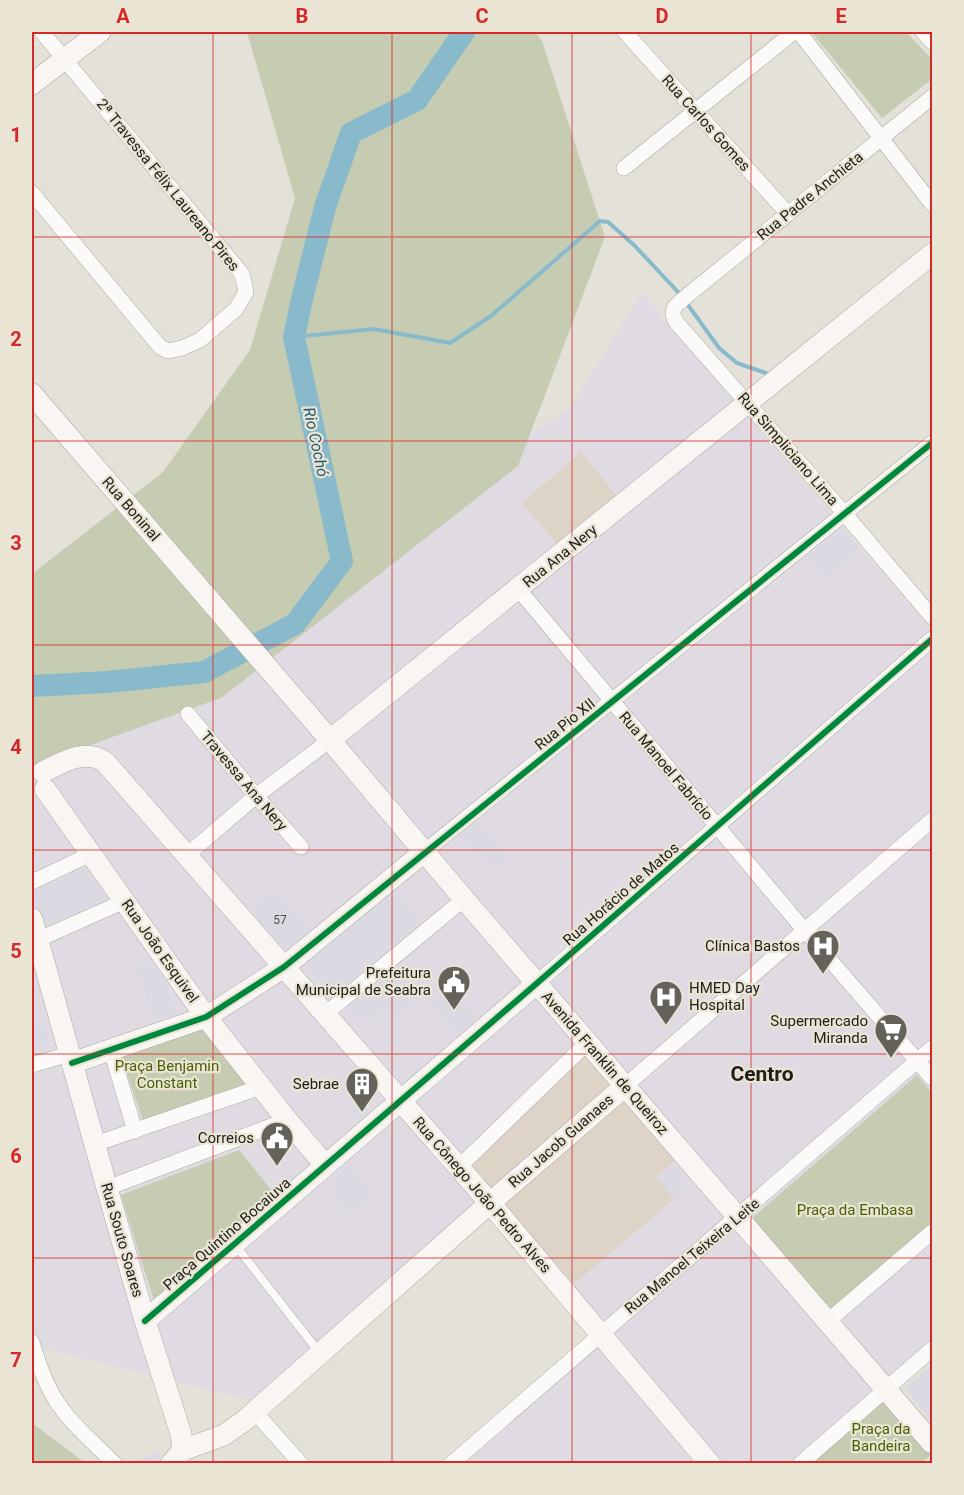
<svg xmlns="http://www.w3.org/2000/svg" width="964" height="1495" font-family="Roboto,sans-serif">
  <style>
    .commercial { fill: #e0dbe3 }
    .education { fill: #ddd4c7 }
    .green { fill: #c5ccb2 }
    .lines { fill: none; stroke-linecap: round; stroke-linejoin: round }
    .stream { stroke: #89bacc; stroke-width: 4 }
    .river { stroke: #89bacc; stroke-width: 22 }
    .building { fill: #dbdae2 }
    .lane-casing { stroke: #aba9a3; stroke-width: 9 }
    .street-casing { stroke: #aba9a3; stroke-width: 16 }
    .secondary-casing { stroke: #aba9a3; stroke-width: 22 }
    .lane { stroke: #fbfaf9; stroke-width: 8 }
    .street { stroke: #fbfaf9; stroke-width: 15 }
    .secondary { stroke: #f8f5f3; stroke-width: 21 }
    .cycleway-casing { stroke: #e9e4d4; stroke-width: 10 }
    .cycleway { stroke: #00873e; stroke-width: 6 }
    .grid { fill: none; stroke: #d62828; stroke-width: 1.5; stroke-opacity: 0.55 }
    .labels { text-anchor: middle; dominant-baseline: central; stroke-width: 4.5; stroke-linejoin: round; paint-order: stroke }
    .number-label { font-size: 12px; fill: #4f4d4b }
    .street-label { font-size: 15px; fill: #201e19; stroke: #e9e4d4 }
    .poi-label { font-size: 15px; fill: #201e19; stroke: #e9e4d4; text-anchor: end }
    .park-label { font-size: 15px; fill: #4a6103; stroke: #e9e4d4 }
    .water-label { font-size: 16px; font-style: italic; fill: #245d72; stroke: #e9e4d4 }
    .district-label { font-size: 21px; font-weight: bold; fill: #201e19; stroke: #e9e4d4 }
    .neatline { fill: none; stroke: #d62828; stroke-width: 2 }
    .grid-label { font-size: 20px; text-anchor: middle; font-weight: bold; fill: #d62828 }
  </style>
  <rect width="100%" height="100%" fill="#e4e1d9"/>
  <!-- commercial -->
  <path class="commercial" d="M642,293L932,631V1342L790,1463L749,1464L747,1462L745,1464L456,1463L595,1334L490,1210L264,1404L32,1346V750L568,410Z"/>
  <!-- education -->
  <path class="education" d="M581,452L617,496L558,545L522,503Z
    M583,1054L611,1086L491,1190L469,1165Z
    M623,1101L675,1161L656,1177L674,1199L574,1284L504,1205Z"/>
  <!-- green -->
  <path class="green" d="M247,32H535L542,41L605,237L518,466L221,698L32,766V574L163,472L250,350L295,198Z
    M814,32H906L932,59V79L882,118L812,33Z
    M203,1025L251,1082L143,1120L120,1054Z
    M917,1075L932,1093V1223L831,1311L751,1219Z
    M239,1150L277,1197L154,1301L121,1195Z
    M885,1400L931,1455L921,1463L811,1464Z
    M32,1423L85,1463H32Z"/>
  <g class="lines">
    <!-- stream -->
    <path class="stream" d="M688,305L719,348L737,363L766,373
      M294,337L374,329L450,343L491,316L600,221L608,222L634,245L678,292"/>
    <!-- river -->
    <path class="river" d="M32,686L108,682L204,672L295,624L342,561L294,337L302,299L325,207L351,133L417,100L464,32"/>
  </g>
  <!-- building -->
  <path class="building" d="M843,528L861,550L828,578L809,557Z
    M479,823L508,857L491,871L462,837Z
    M85,868L107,898L47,925L41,910L36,907L32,892L36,891Z
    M275,888L310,929L285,949L251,910Z
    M396,892L420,921L331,997L305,966Z
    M146,959L154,970L156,968L165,982L177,1013L155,1021L135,966Z
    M396,968L421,996L393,1020L382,1007L363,1024L349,1007Z
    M449,985L477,1018L457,1035L429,1002Z
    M45,1026L50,1044L32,1049V1029Z
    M363,1101L370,1110L359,1120L351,1111Z
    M672,1164L690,1185L674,1199L656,1177Z
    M349,1166L374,1194L353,1214L328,1185Z
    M933,1364V1422L904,1389Z
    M157,1451L160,1458L156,1464H131Z"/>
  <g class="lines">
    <!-- lane casing -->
    <g class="lane-casing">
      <path id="lane" d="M236,1246L319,1352"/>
    </g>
    <!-- street casing -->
    <g class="street-casing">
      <path id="street" d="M625,32L788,214
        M799,32L932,204
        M923,32L932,42
        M932,97L688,295C678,304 668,307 676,322L844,513L932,617
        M624,168L794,32
        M32,193L160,347L168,351L182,348L200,340L236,309L246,292L242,274L42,32
        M519,590L805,931L932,1078
        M188,714L256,796L301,847
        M424,852L932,443
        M187,855L256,796L330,740
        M32,882L91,854
        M37,940L125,901
        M537,983L932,639
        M324,1015L464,899
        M111,1050L135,1131
        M32,1065L69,1054
        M625,1086L932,820
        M95,1144L261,1087
        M459,1167L588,1042
        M107,1188L287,1120
        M828,1321L932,1232
        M32,1342C38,1363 45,1384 57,1402C72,1425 95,1444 115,1464
        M254,1411L301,1464
        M451,1464L932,1048
        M800,1464L932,1349"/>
    </g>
    <!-- secondary casing -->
    <g class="secondary-casing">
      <path id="secondary" d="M32,84L100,32
        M32,394L330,740L464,899L932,1443
        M330,740C532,579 731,415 932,254
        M43,772C62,763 86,747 106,763L490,1203L710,1464
        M45,789L206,1017L287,1120L325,1165
        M32,919L107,1188L145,1321L181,1434L183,1450L171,1464
        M72,1063L206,1017L284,967L424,852
        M145,1321L537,983
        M183,1450L224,1435L244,1421L490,1203L625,1086"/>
    </g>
    <!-- lane -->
    <use href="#lane" class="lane"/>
    <!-- street -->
    <use href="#street" class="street"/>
    <!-- secondary -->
    <use href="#secondary" class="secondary"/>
    <!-- cycleway casing -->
    <g class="cycleway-casing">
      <path id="cycleway" d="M72,1063L206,1017L284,967L932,443
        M145,1321L528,991L932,639"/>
    </g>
    <!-- cycleway -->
    <use href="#cycleway" class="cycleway"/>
  </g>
  <!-- grid -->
  <path class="grid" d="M213,32V1464M392,32V1464M572,32V1464M751,32V1464M32,237H932M32,441H932M32,645H932M32,850H932M32,1054H932M32,1258H932"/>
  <!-- icons -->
  <defs>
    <g id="hospital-pin" transform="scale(1.725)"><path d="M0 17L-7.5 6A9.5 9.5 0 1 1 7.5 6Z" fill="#65625c" stroke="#e9e4d4"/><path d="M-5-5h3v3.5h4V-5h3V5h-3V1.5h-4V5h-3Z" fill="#fff"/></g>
    <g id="civic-pin" transform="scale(1.725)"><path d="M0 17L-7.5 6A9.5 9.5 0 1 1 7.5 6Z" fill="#65625c" stroke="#e9e4d4"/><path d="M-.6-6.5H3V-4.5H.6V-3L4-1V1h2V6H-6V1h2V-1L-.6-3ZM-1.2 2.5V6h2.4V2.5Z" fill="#fff"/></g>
    <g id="supermarket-pin" transform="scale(1.725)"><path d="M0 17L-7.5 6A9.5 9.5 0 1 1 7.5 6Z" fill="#65625c" stroke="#e9e4d4"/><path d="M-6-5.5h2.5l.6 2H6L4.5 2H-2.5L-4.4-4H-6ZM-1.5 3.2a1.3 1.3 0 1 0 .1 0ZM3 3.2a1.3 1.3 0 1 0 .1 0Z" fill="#fff"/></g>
    <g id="building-pin" transform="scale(1.725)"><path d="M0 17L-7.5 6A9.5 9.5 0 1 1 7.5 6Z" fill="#65625c" stroke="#e9e4d4"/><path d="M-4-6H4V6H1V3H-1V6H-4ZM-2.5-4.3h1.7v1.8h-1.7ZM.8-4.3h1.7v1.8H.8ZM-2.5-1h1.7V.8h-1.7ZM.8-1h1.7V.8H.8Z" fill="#fff"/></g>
  </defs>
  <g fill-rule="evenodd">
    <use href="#hospital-pin" x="823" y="946"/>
    <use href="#civic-pin" x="454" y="982"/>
    <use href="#hospital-pin" x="666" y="997"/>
    <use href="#supermarket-pin" x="891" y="1030"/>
    <use href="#building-pin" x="362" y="1084"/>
    <use href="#civic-pin" x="277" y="1138"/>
  </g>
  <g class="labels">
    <!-- number labels -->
    <g class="number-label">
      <text x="280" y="920">57</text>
    </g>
    <!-- street labels -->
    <g class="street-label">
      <text transform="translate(706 123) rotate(48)">Rua Carlos Gomes</text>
      <text transform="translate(168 185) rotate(51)">2ª Travessa Félix Laureano Pires</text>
      <text transform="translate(810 196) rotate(-39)">Rua Padre Anchieta</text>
      <text transform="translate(788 449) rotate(49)">Rua Simpliciano Lima</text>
      <text transform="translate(131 509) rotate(49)">Rua Boninal</text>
      <text transform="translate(560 556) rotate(-39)">Rua Ana Nery</text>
      <text transform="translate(565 724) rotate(-39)">Rua Pio XII</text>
      <text transform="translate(666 766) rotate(50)">Rua Manoel Fabrício</text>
      <text transform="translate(244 781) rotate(50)">Travessa Ana Nery</text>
      <text transform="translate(621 894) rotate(-41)">Rua Horácio de Matos</text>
      <text transform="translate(160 951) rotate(55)">Rua João Esquivel</text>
      <text transform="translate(605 1063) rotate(49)">Avenida Franklin de Queiroz</text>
      <text transform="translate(561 1141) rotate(-41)">Rua Jacob Guanaes</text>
      <text transform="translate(482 1195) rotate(49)">Rua Cônego João Pedro Alves</text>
      <text transform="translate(227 1234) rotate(-41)">Praça Quintino Bocaiuva</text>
      <text transform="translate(122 1240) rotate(74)">Rua Souto Soares</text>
      <text transform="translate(692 1256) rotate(-40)">Rua Manoel Teixeira Leite</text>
    </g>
    <!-- poi labels -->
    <g class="poi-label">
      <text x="800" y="946">Clínica Bastos</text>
      <text x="431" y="973">Prefeitura<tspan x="431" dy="17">Municipal de Seabra</tspan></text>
      <text x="689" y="988" text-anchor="start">HMED Day<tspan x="689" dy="17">Hospital</tspan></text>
      <text x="868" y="1021">Supermercado<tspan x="868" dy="17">Miranda</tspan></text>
      <text x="339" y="1084">Sebrae</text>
      <text x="254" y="1138">Correios</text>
    </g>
    <!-- park labels -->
    <g class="park-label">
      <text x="167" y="1066">Praça Benjamin<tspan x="167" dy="17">Constant</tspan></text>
      <text x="855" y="1210">Praça da Embasa</text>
      <text x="881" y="1429">Praça da<tspan x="881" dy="17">Bandeira</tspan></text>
    </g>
    <!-- water labels -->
    <g class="water-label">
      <text transform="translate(316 442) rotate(78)">Rio Cochó</text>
    </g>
    <!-- district labels -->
    <g class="district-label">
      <text x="762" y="1074">Centro</text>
    </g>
  </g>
  <!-- border -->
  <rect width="964" height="1495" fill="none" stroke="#e9e4d4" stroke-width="66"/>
  <rect x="33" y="33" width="898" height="1429" class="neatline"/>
  <g class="grid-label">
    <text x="123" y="23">A</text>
    <text x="302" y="23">B</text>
    <text x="482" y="23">C</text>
    <text x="662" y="23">D</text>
    <text x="841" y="23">E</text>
    <text x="16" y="142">1</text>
    <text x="16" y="346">2</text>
    <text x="16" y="550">3</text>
    <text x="16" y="754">4</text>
    <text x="16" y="958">5</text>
    <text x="16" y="1163">6</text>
    <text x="16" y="1367">7</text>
  </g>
</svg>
